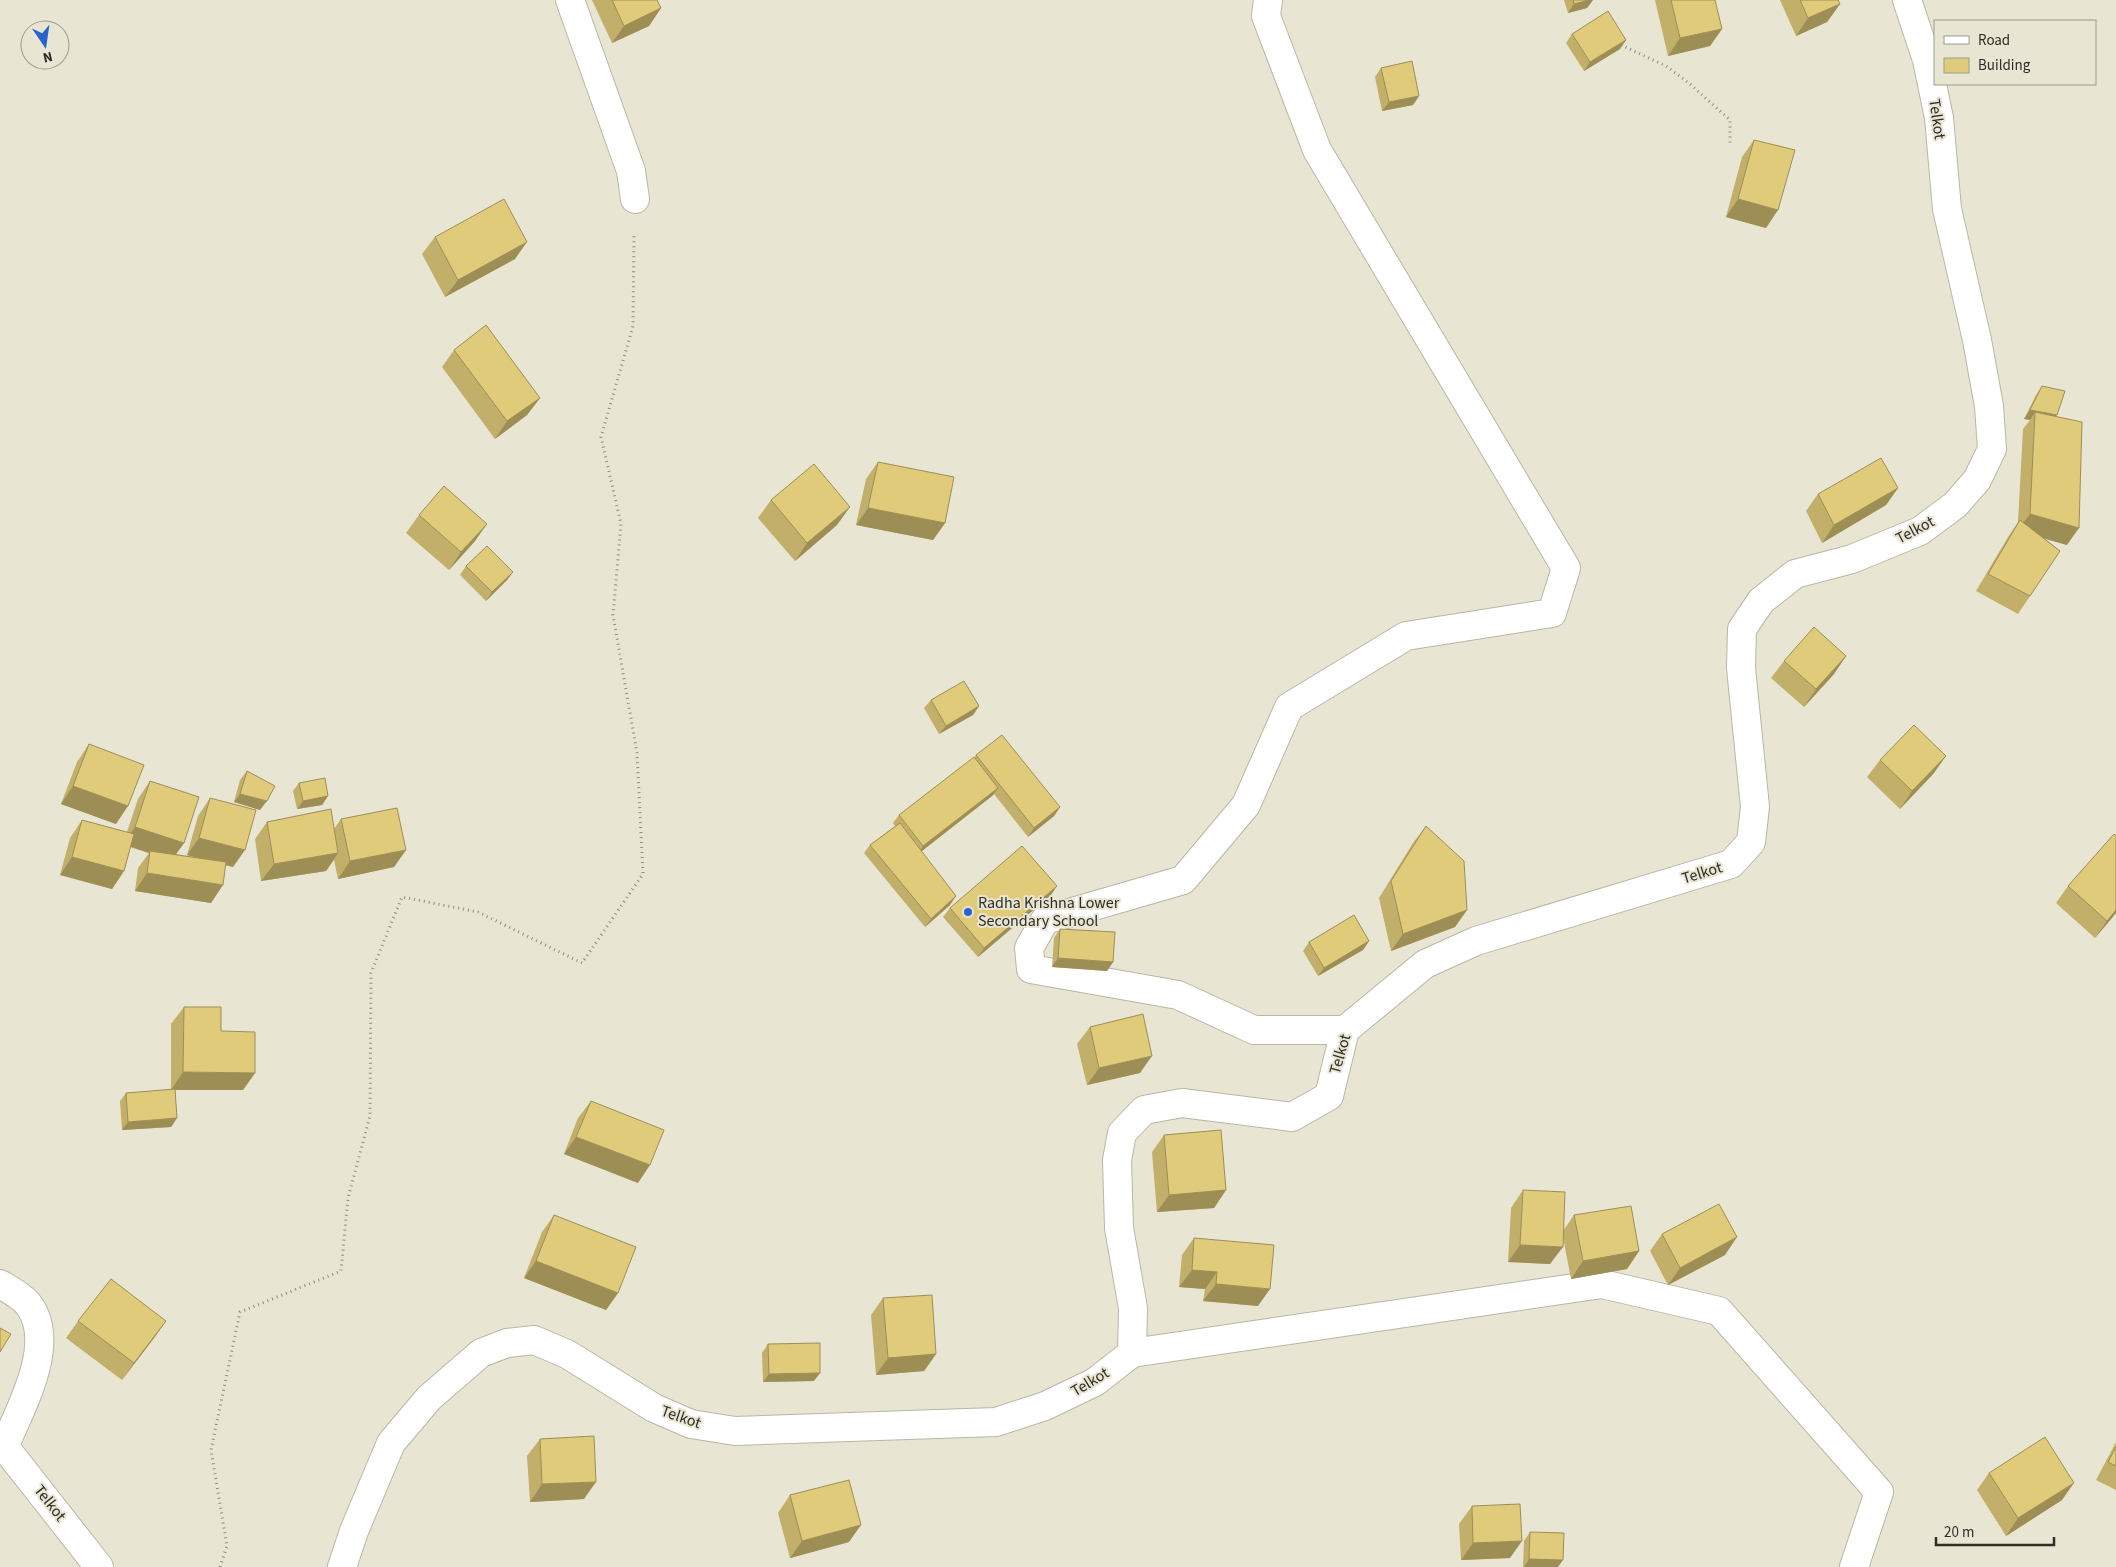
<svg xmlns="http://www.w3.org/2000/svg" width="2116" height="1567" font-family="'Source Sans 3',sans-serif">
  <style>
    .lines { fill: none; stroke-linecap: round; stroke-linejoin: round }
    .minor-casing { stroke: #bab6a5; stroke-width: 30 }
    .path { stroke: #8f8c80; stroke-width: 3; stroke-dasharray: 1 4; stroke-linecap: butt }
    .minor { stroke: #fff; stroke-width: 28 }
    .wall { fill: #c1af6a }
    .shaded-wall { fill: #9d8e56 }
    .building { fill: #e0cb7b; stroke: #9d8e56 }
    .poi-dot { fill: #2863d0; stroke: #e9e5d3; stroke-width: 2 }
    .labels { text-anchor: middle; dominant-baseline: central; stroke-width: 4; stroke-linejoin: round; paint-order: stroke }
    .street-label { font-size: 16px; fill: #2f2d27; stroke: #e9e5d3 }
    .poi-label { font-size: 16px; fill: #2f2d27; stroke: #e9e5d3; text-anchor: start }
  </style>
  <rect width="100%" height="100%" fill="#e9e5d3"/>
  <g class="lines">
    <!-- minor casing -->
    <g class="minor-casing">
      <path id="minor" d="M570,0L631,171L635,199
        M1268,0L1266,16L1317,150L1566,568L1552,613L1406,636L1289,707L1246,805L1183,880L1045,920L1029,948L1031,969L1178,995L1254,1030H1345
        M0,1284C8,1289 22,1296 28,1304C58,1342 21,1407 5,1445
        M1132,1353L1602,1284L1719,1311L1879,1492L1854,1567
        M0,1441L99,1567
        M342,1567L354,1531L391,1443L429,1398L481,1353L507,1343L534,1340L567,1354L654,1408L691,1424L735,1431L996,1422L1045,1406L1095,1382L1132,1353L1133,1308L1119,1228L1117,1160L1122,1133L1144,1110L1182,1103L1292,1117L1329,1096L1345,1030L1425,964L1476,941L1731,864L1751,842L1755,807L1741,668L1742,629L1761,601L1795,574L1852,559L1920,531L1955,505L1977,480L1992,449L1989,406L1977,340L1947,209L1939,118L1927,60L1907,0"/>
    </g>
    <!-- path -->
    <path class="path" d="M1621,45L1666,66L1690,84L1730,120V146
      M220,1567L227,1546L211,1450L240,1312L341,1271L348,1198L370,1116L371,973L402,897L478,912L582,963L643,874L637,753L613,615L621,524L601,437L633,326L634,233"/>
    <!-- minor -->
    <use href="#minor" class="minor"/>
  </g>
  <!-- wall -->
  <path class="wall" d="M592,0H657L661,8L649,26L612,43Z
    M1564,0H1593L1587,8L1568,13Z
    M1655,0H1715L1722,29L1710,46L1668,56Z
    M1780,0H1838L1840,4L1827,22L1796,36Z
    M1572,34L1626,40L1620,49L1584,71L1566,43Z
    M1381,68L1419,96L1413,105L1382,111L1375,77Z
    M1754,140L1766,228L1726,217L1742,157Z
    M435,237L515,259L445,297L422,254Z
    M454,350L540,398L527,415L495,439L442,367Z
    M2042,386L2056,417L2067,545L2044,538L2060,551L2018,614L1976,591L2008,537L2018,522L2023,429L2030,420L2024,419L2036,395Z
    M878,462L945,523L933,540L856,525L866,479Z
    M1898,488L1886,505L1822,543L1806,511L1818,494Z
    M771,500L837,525L795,561L758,518Z
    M419,515L475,541L449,570L406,533Z
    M466,566L513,572L507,580L486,601L460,575Z
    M1846,656L1834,674L1804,707L1771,678L1784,661Z
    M931,700L979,706L973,715L939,734L924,708Z
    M89,744L116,824L61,804L77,762Z
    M976,755L1060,807L1054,816L1028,837L994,794L992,796L921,851L950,905L925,927L864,853L870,845L895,826L893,823L899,815L974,758Z
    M1880,760L1934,773L1900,809L1867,777Z
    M247,771L260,810L234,802L240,780Z
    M150,781L184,843L176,854L193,857L187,855L198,816L210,798L233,867L226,865L211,903L135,891L138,868L149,853L130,847L124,871L112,889L60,875L70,838L82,820L127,832L138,799Z
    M299,783L328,796L322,805L297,809L293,791Z
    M341,819L406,850L394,867L338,879L334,860L326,871L261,881L255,839L267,822L334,829Z
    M1426,826L1467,910L1455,927L1391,951L1379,898L1413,843Z
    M2116,836V913L2095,938L2056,903L2068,886Z
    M1051,895L978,957L943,917L950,908Z
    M1060,929L1113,962L1107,971L1052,967L1054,938Z
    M1369,941L1363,950L1318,976L1303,951L1309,942Z
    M184,1007L221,1031L255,1073L243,1090H175L177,1118L171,1127L122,1130L120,1101L126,1093L171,1090V1024Z
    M1090,1027L1140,1073L1087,1085L1077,1044Z
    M591,1101L638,1183L564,1154L578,1118Z
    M1164,1135L1226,1190L1214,1208L1157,1212L1152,1152Z
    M1523,1190L1563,1231L1574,1215L1639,1251L1627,1269L1571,1279L1563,1237L1550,1264L1508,1262L1511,1208Z
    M554,1215L618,1293L606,1310L524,1278L542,1232Z
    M1662,1234L1725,1255L1668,1285L1650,1251Z
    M1194,1238L1258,1306L1203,1301L1205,1289L1179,1287L1182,1255Z
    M883,1298L936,1354L924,1371L876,1375L871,1315Z
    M78,1321H166L154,1338L122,1380L66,1338Z
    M768,1344L814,1381L763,1382L762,1353Z
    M540,1439L584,1499L530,1502L527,1456Z
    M2116,1442V1490L2096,1480Z
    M1989,1473L2062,1500L2006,1536L1977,1490Z
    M790,1495L849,1542L790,1558L778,1513Z
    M1472,1506L1510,1558L1461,1560L1459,1524Z
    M1530,1532L1558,1567H1523L1524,1541Z"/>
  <!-- shaded-wall -->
  <path class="shaded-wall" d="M1589,0H1593L1587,8L1568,13L1574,4Z
    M1840,4L1827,22L1796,36L1808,18Z
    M661,8L649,26L612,43L624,26Z
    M1722,29L1710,46L1668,56L1680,38Z
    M1626,40L1620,49L1584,71L1590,62Z
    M1419,96L1413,105L1382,111L1389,102Z
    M1738,199L1778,210L1766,228L1726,217Z
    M527,242L515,259L445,297L458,280Z
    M540,398L527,415L495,439L507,421Z
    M2030,410L2057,415L2051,424L2035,412L2030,420L2024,419Z
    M1898,488L1886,505L1822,543L1834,525Z
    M850,507L837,525L795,561L807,543Z
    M868,508L945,523L933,540L856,525Z
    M2030,514L2079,528L2067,545L2017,531Z
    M487,524L475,541L449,570L461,552Z
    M513,572L507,580L486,601L492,592Z
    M1846,656L1834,674L1804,707L1816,689Z
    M979,706L973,715L939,734L946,726Z
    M1946,756L1934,773L1900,809L1912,791Z
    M73,786L128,806L116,824L61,804Z
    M998,788L992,796L917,855L923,846Z
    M240,794L267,801L260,810L234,802Z
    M328,796L322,805L297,809L303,801Z
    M1060,807L1054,816L1028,837L1034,828Z
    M135,827L184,843L172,860L150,851L149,853L123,844Z
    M199,838L245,850L233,867L187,855Z
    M406,850L394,867L338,879L350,861Z
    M338,853L326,871L261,881L274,864Z
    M72,857L124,871L112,889L60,875Z
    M147,873L223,885L211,903L135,891Z
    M1057,886L1051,895L978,957L984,948Z
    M956,896L950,905L925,927L931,919Z
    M1467,910L1455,927L1391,951L1403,934Z
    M2116,910V913L2112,918L2095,938L2107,921Z
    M1369,941L1363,950L1318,976L1324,968Z
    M1058,958L1113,962L1107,971L1052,967Z
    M1152,1056L1140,1073L1087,1085L1099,1068Z
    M183,1072L255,1073L243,1090H171Z
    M177,1118L171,1127L122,1130L128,1122Z
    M576,1137L650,1165L638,1183L564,1154Z
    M1226,1190L1214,1208L1157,1212L1169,1195Z
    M1737,1237L1725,1255L1668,1285L1680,1268Z
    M1520,1245L1563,1247L1550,1264L1508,1262Z
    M1639,1251L1627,1269L1571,1279L1583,1261Z
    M536,1261L618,1293L606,1310L524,1278Z
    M1192,1270L1217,1272L1205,1289L1179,1287Z
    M1216,1284L1270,1289L1258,1306L1203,1301Z
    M166,1321L154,1338L122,1380L134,1363Z
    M936,1354L924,1371L876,1375L888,1358Z
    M820,1373L814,1381L763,1382L769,1374Z
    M596,1482L584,1499L530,1502L542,1484Z
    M2074,1483L2062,1500L2006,1536L2018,1518Z
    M861,1525L849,1542L790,1558L802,1541Z
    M1522,1541L1510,1558L1461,1560L1473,1543Z
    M1529,1559L1563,1560L1558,1567H1524Z"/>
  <!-- building -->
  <path class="building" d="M612,0H657L661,8L624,26Z
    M1573,0H1589L1574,4Z
    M1671,0H1715L1722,29L1680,38Z
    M1800,0H1838L1840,4L1808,18Z
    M1608,11L1626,40L1590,62L1572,34Z
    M1412,61L1419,96L1389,102L1381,68Z
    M1754,140L1795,150L1778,210L1738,199Z
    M504,199L527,242L458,280L435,237Z
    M486,325L540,398L507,421L454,350Z
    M2042,386L2065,391L2057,415L2030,410Z
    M2035,412L2082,422L2079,528L2030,514Z
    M1881,458L1898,488L1834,525L1818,494Z
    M878,462L954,477L945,523L868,508Z
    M814,464L850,507L807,543L771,500Z
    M444,486L487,524L461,552L419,515Z
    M2020,520L2060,551L2030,596L1988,574Z
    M487,546L513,572L492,592L466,566Z
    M1814,627L1846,656L1816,689L1784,661Z
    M964,681L979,706L946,726L931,700Z
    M1914,725L1946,756L1912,791L1880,760Z
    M1002,735L1060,807L1034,828L976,755Z
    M89,744L144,765L128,806L73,786Z
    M974,757L998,788L923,846L899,815Z
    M247,771L275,786L267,801L240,794Z
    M325,778L328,796L303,801L299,783Z
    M150,781L199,797L184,843L135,827Z
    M210,798L256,810L245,850L199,838Z
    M397,808L406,850L350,861L341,819Z
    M331,809L338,853L274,864L267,822Z
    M82,820L134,834L124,871L72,857Z
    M900,823L956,896L931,919L870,845Z
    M1426,826L1464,861L1467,910L1403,934L1391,881Z
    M2114,834L2116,836V910L2107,921L2068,886Z
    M1022,846L1057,886L984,948L950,908Z
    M150,851L226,862L223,885L147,873Z
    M1354,915L1369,941L1324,968L1309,942Z
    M1060,929L1115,932L1113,962L1058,958Z
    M184,1007H221V1031L255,1032V1073L183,1072Z
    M1143,1014L1152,1056L1099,1068L1090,1027Z
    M175,1089L177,1118L128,1122L126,1093Z
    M591,1101L664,1130L650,1165L576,1137Z
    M1221,1130L1226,1190L1169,1195L1164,1135Z
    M1523,1190L1565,1192L1563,1247L1520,1245Z
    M1719,1204L1737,1237L1680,1268L1662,1234Z
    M1631,1206L1639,1251L1583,1261L1574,1215Z
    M554,1215L636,1247L618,1293L536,1261Z
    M1194,1238L1274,1245L1270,1289L1216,1284L1217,1272L1192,1270Z
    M111,1279L166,1321L134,1363L78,1321Z
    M932,1295L936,1354L888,1358L883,1298Z
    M0,1328L11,1334L0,1352Z
    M820,1343V1373L769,1374L768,1344Z
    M594,1436L596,1482L542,1484L540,1439Z
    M2045,1437L2074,1483L2018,1518L1989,1473Z
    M2116,1447V1466L2108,1462Z
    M849,1480L861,1525L802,1541L790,1495Z
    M1520,1504L1522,1541L1473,1543L1472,1506Z
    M1530,1532L1564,1533L1563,1560L1529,1559Z"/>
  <!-- markers -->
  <circle class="poi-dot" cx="968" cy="912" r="5"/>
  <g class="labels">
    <!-- street labels -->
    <g class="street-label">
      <text transform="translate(1937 119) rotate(82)">Telkot</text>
      <text transform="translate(1915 530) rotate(-28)">Telkot</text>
      <text transform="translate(1702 873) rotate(-17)">Telkot</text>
      <text transform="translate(1340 1054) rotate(-74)">Telkot</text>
      <text transform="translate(1090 1382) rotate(-31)">Telkot</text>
      <text transform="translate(681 1417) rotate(19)">Telkot</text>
      <text transform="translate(50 1503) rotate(52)">Telkot</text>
    </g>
    <!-- poi labels -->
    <g class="poi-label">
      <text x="978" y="903">Radha Krishna Lower<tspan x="978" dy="18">Secondary School</tspan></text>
    </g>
  </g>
  <!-- legend -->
  <rect x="1934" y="20" width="162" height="65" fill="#e9e5d3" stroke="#9f9b8e"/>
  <rect x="1944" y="36" width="25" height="8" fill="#ffffff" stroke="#9f9b8e"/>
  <text x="1978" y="45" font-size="15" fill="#2f2d27">Road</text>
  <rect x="1944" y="58" width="25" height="15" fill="#e0cb7b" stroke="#9f9b8e"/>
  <text x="1978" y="70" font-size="15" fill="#2f2d27">Building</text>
  <!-- north arrow -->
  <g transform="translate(45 45) rotate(167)"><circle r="24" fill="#e9e5d3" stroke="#9f9b8e"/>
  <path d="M0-4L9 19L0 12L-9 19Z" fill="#2863d0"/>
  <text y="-8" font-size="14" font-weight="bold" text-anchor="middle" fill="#2f2d27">N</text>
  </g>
  <!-- scale -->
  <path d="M1936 1537v8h118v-8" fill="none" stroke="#2f2d27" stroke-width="2.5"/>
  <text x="1944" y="1537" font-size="15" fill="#2f2d27" stroke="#e9e5d3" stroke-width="4" paint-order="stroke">20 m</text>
</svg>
